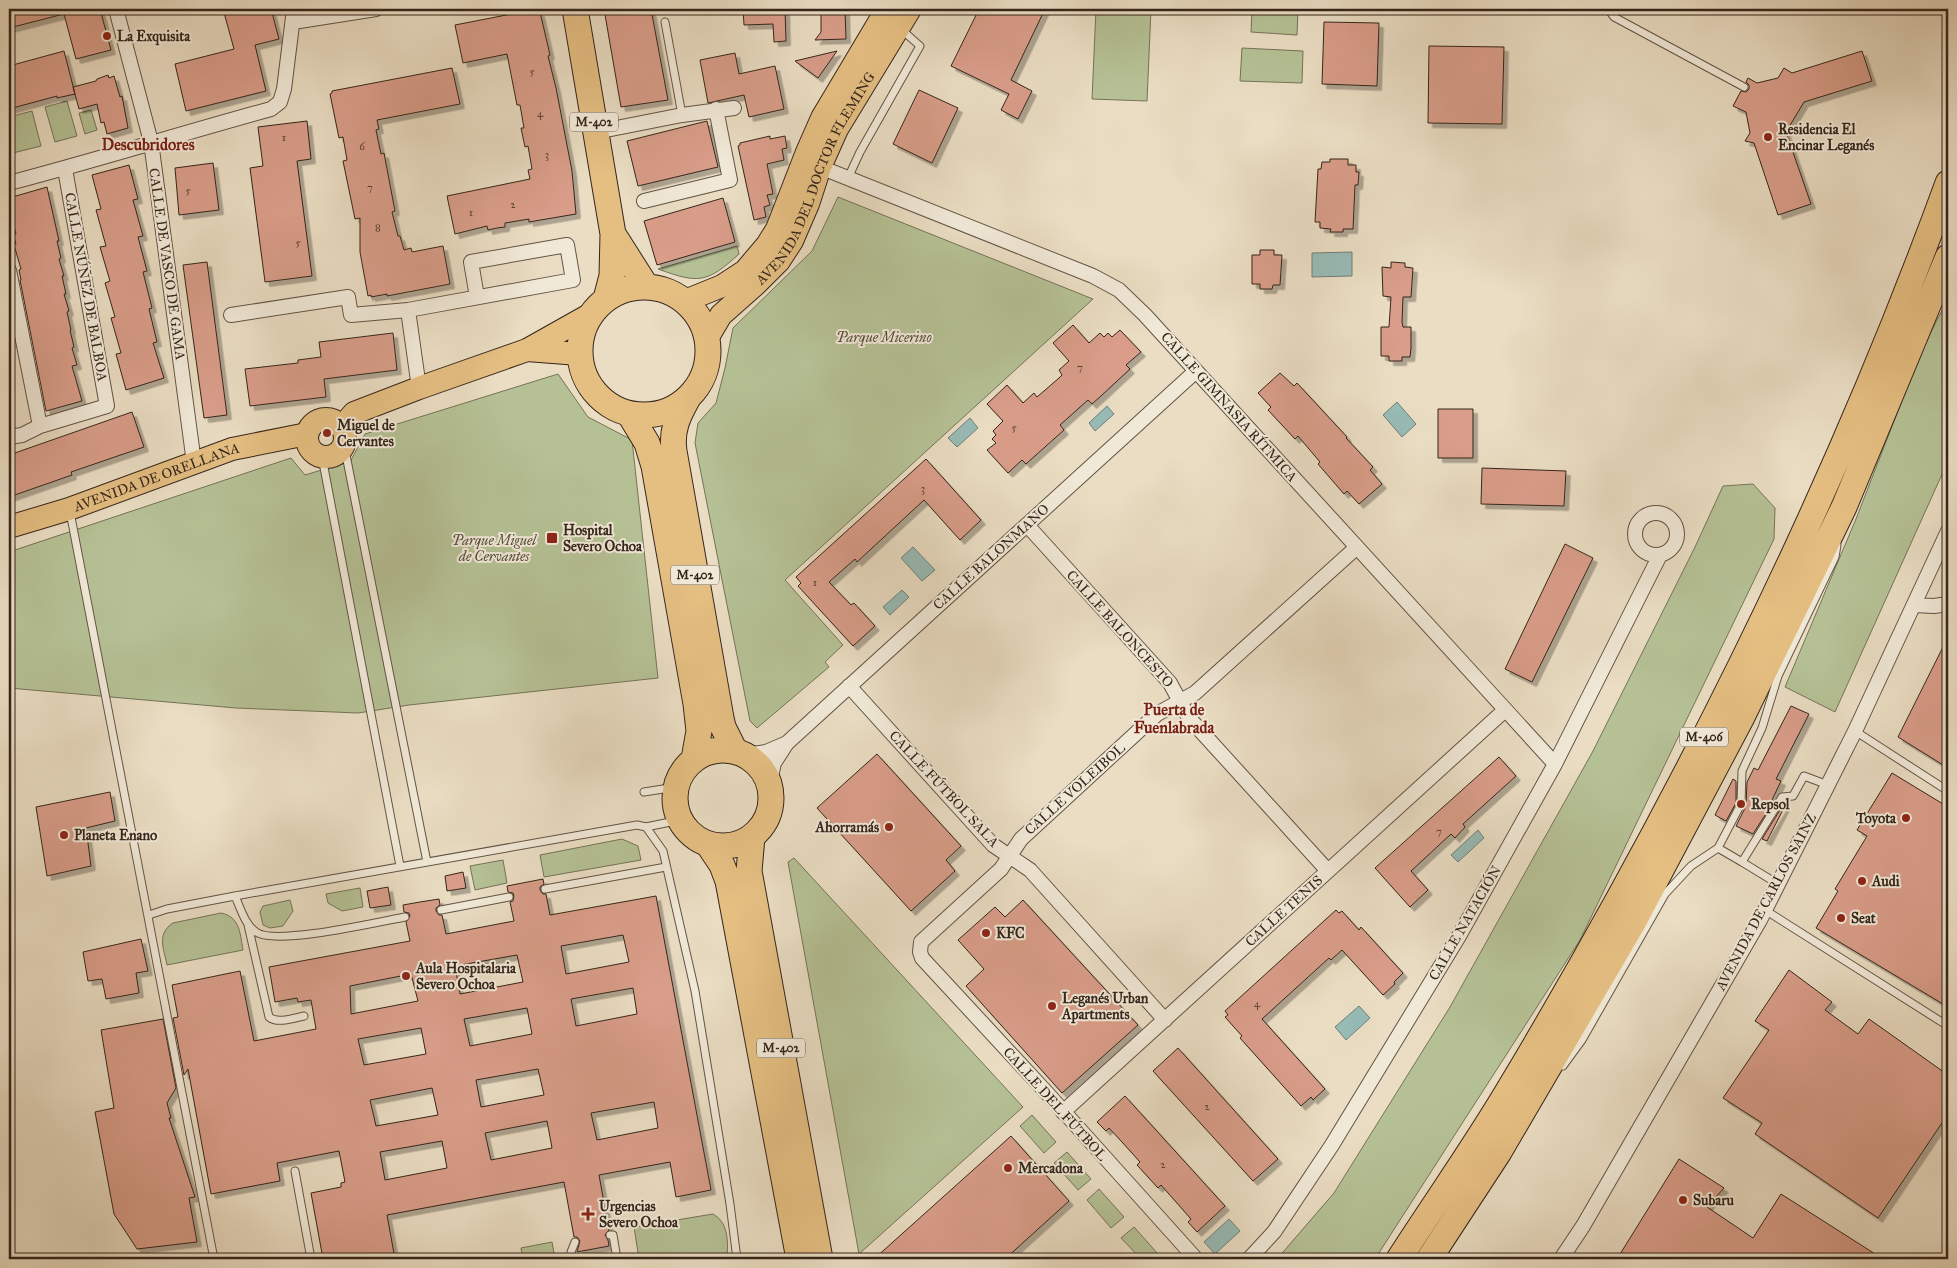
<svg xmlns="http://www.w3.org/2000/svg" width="1957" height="1268" font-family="'IM FELL Great Primer',serif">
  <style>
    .green { fill: #b5c195; stroke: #747358 }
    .water { fill: #98bbb6; stroke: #707f78 }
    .building { fill: #d99d89; stroke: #34251b; fill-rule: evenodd; filter: url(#shadow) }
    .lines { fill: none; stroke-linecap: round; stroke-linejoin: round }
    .lane-casing { stroke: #625345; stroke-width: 9 }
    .street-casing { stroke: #625345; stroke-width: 16 }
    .primary-casing { stroke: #34251b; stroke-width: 24 }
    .highway-casing { stroke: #34251b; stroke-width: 27 }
    .lane { stroke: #f1e9d8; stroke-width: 7 }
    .street { stroke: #f1e9d8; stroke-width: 14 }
    .primary { stroke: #e5be82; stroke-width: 22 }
    .highway { stroke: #e5be82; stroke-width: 25 }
    .poi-dot { fill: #8f2418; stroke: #f1e9d8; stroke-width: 2 }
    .labels { text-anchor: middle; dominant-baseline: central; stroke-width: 4; stroke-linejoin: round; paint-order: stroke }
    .number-label { font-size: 11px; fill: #5d4336 }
    .shield { fill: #f1e9d8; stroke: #6d6054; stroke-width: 1 }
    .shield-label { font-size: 12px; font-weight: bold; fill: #34251b }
    .poi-label { font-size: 14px; font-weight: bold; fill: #34251b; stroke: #f1e9d8; text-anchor: start }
    .street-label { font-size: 14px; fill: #34251b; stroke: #f1e9d8 }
    .park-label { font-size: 14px; font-style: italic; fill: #544c3a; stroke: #f1e9d8 }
    .quarter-label { font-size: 16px; font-weight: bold; fill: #7a1f14; stroke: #f1e9d8 }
  </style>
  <defs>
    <filter id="shadow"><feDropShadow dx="4.5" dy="4.5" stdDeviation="0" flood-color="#0004"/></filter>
  </defs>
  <rect width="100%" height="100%" fill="#eaddc3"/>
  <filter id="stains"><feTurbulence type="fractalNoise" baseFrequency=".004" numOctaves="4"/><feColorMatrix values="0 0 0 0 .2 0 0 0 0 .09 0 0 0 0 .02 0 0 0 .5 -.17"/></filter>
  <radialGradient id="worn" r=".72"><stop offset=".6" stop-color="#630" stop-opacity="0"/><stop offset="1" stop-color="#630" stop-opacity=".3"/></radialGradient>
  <!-- green -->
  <path class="green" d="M1096,9H1151L1147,101L1092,99Z
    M1252,9H1298L1297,35L1251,32Z
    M1242,48L1303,51L1302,83L1240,81Z
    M67,101L77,136L55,142L45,107Z
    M91,110L97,130L85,134L79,113Z
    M32,111L41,146L9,154V117Z
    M838,197L1093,299L785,580L843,645L825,662L829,667L757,728L750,721L695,443L698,423L716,403L725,368L733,328L812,251Z
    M737,246L739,254C707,283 699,284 658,269Z
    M1948,299V461L1835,712L1785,687L1856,519L1922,349Z
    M558,374L588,417L632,440L658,678L409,705L358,713L236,708L9,688V552L291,458L305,475L348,462H350L365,434Z
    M1753,484L1775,508L1774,539L1580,940L1375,1259H1277L1334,1193L1450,1007L1593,751L1695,547L1723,486Z
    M622,839L638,846L641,860L544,877L540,855Z
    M794,858L1023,1107L859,1254L788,862Z
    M503,860L507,883L475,890L470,866Z
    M360,888L363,907L342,911L328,903L326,894Z
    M290,900L293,911L283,926L270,928L263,925L260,912L263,906Z
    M221,913C240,917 240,933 243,950L167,965C164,949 156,934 173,923Z
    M1032,1115L1056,1142L1044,1153L1020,1126Z
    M1067,1152L1091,1179L1078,1190L1054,1163Z
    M1099,1189L1124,1217L1111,1228L1087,1200Z
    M713,1214C729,1223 728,1242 727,1259H639L634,1227Z
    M1134,1227L1158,1254L1152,1259H1141L1121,1238Z
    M552,1242L555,1259H523L521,1248Z"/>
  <!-- water -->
  <path class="water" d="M1352,252V276L1312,277V253Z
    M1397,402L1416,424L1402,437L1383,415Z
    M1107,406L1114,414L1095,431L1089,423Z
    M970,418L978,428L957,447L948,438Z
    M913,547L935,570L922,581L901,558Z
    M902,590L909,597L890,615L883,607Z
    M1478,830L1484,838L1458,862L1451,855Z
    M1359,1006L1370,1018L1346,1040L1335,1027Z
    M1229,1219L1240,1231L1215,1254L1204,1242Z"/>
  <!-- building -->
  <path class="building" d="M9,9H100L111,50L76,59L64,14L9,28Z
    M223,9H271L279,39L255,45L266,91L186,111L175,64L234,49Z
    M537,9V12H540L550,55L548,56L556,88L572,171L576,214L529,222V219L505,223V227L497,228L488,230L487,226L455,234L447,196L530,179L528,170L532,169L528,146L525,147L521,128H524L520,105H517L507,54L463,63L455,25Z
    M604,9H651L668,100L621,107Z
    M743,9H785L786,41L774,42L773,24L744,25Z
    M821,9H845L846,39L815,40L821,32Z
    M979,9H1045L1011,80L1032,91L1018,119L1001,110L1009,94L951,66Z
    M1324,22L1379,23L1377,86L1322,84Z
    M1429,46L1504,47L1502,124L1428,123Z
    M64,51L75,94L57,98V96L9,109V66Z
    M837,51L818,78L795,61Z
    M1862,51L1872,81L1804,102L1786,132L1811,204L1778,215L1754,143L1745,141L1750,133L1746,112L1733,106L1741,91L1746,92L1749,89V85L1746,82L1748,78L1757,83L1778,78L1784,68L1792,73Z
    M735,53L739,74L775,66L784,109L749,117L744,95L708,103L700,60Z
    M452,68L460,104L377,120L379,129L376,130L381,154L384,153L395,211L392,212L398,236H400L404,250L411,248L412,252L443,246L450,284L387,296V294L371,297V295L368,296L360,252V218L355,219L343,161L347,160L343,137L339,138L330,94L332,93V91Z
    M108,75L109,78L114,76L120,97L122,96L128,128L107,134L104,122L101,123L97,104L79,109L73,87L96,81L97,79Z
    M919,90L958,108L932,163L893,144Z
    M307,121L311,159L297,161L312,276L265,282L250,168L263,166L258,127Z
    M707,121L718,167L638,186L627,141Z
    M770,136V139L785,136L787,148L782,149L784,160L767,164L773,194L767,195L770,205L764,207L766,217L754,220L738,146L740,145V143Z
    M1330,159H1348V165H1356V172H1359L1358,185H1355L1353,229H1343V232H1330L1331,229L1320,228V222H1315L1318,169H1321L1322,162H1330Z
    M213,163L219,210L179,215L175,168Z
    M129,165L138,199L133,200L143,236L138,237L147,271L143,272L152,308L149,309L157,342L153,343L164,378L126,390L116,354L121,353L111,318L115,317L105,283L110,281L100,247L106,246L96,210L101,209L92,175Z
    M47,187L59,241H57L61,258L59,259L64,276H62L66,294H64L69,311L67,312L71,330H70L74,347L72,348L77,365L72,366L82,401L46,411L20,280H21L19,270L21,269L14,245L16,244L13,234H16L9,208V198Z
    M723,198L735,242L657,265L644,221Z
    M1260,250H1274V255H1282L1280,285H1273L1272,289H1260V284H1252V255H1260Z
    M207,262L227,415L204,418L183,265Z
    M1391,262L1405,263V267L1413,268L1411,297H1403L1402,322L1403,327H1411V348L1410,357H1402V361H1389V356H1381V327H1389L1391,297L1383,296L1382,267L1391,268Z
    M1073,325L1089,343L1100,333L1104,337L1108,333L1112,337L1120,330L1141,352L1126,365L1130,369L1101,396L1092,404L1088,400L1060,425L1064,430L1026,464L1022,460L1008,473L987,450L996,443L992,439L996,435L993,431L1003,421L987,404L1007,385L1023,403L1034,393L1037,397L1059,378L1062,375L1059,370L1069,361L1053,343Z
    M393,333L397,370L324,379L326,397L250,406L245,369L298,363V360L321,357L319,342Z
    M1280,373L1294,386L1297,383L1347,437L1346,438L1373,467L1370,470L1382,484L1359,504L1347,491L1344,494L1318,464L1320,462L1298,436L1295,439L1268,410L1271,407L1258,393Z
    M1438,409H1473V458H1438Z
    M132,412L144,447L71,472L72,475L9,497V455Z
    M926,459L981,520L960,540L924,500L857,562L855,559L829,582L851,605L854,603L875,626L853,646L798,586L801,583L796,577Z
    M1482,468L1566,471L1564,506L1481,504Z
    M1565,544L1593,558L1532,682L1505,669Z
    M1948,637V768L1898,737Z
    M1791,706L1809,714L1776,779L1781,781L1772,800L1774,801L1753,834L1736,826L1746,806L1747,782L1754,768L1758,770Z
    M877,754L961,846L946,860L955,871L911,911L817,808Z
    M1499,757L1516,776L1463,824L1465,827L1455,838L1451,834L1411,871L1428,890L1410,907L1375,868Z
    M1892,773L1948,807V1007L1816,928L1838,891L1835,889L1867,836L1857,830Z
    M1733,779L1736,781V803L1726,821L1715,815Z
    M110,792L115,821L86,828L91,866L47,876L36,807Z
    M1783,805L1785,806L1767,841L1762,839Z
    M463,872L466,888L447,891L445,876Z
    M543,879L544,884L540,887V890L543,894H546L550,915L656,896L711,1190L676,1197L670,1162L599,1175L609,1230L605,1235L608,1240L609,1246L577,1252L580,1241L577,1237H574L564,1182L387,1215L395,1259H323L311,1193L341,1187V1183L345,1182L339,1151L277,1163L280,1181L211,1194L188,1069L184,1075L173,1018L178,1017L172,985L240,971L254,1041L316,1029L311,1000L298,1002L297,998L275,1002L269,967L410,941L406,922L410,916L409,913L404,912L403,905L420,902L439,899L440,905L436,908V911L439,915H442L446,934L514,921L510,902L513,901L514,896L513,893L508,892L507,886ZM623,935L629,962L566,974L561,946ZM517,955L523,982L460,994L455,966ZM411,974L418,1001L351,1014L350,986ZM633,988L637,1014L576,1026L571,999ZM527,1008L532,1034L470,1046L464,1019ZM421,1028L426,1054L364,1065L358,1039ZM538,1069L544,1095L481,1107L476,1080ZM432,1088L438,1115L376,1126L370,1100ZM654,1102L658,1128L597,1140L591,1113ZM547,1121L552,1148L491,1160L485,1133ZM442,1141L447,1168L385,1180L380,1152Z
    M388,887L391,905L370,908L367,891Z
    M1023,900L1138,1025L1062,1093L966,986L984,969L958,940L995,907L1005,917Z
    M1336,910L1339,913L1342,911L1359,930L1361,927L1403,973L1394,982L1395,984L1383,995L1342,950L1331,960L1329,958L1262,1019L1325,1089L1313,1100L1311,1097L1301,1106L1240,1038L1242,1036L1225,1017L1228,1015L1225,1011Z
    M141,939L148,971L136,973L139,993L106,999L102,979L88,981L83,952Z
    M1789,970L1832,1002L1825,1010L1858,1034L1869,1019L1948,1075V1114L1878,1218L1755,1134L1762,1123L1723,1098L1769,1030L1755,1021Z
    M163,1019L176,1088L167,1103L171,1118H169L195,1197L189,1198L197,1242L137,1249L114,1214L95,1112L114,1108L101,1030Z
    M1178,1048L1278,1159L1253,1181L1153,1071Z
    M1125,1096L1225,1206L1197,1232L1188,1222L1191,1219L1161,1185L1158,1188L1137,1165L1140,1162L1122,1142L1109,1128L1106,1131L1097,1122Z
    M1011,1136L1069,1201L1005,1259H874Z
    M1679,1159L1724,1188L1707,1207L1753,1238L1781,1194L1883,1259H1617Z"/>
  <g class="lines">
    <!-- lane casing -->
    <g class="lane-casing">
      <path id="lane" d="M1608,9L1614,17L1744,87
        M665,22L682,115
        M848,178L860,152L920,46L902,30
        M344,445L427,862
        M322,457L400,866
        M70,512C117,761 167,1010 214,1259
        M1855,731L1948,791
        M644,792L676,787
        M646,827L663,851L695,991L730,1204L737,1259
        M1718,848L1742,862
        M1778,884L1742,862L1782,797L1793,796L1804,776L1828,785
        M545,889L666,867
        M235,896C240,907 245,925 256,932C275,946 378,922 405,917
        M441,910L509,897
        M1765,910L1948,1026
        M149,915L167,909L235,896L637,825L646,827L680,820
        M248,925L269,1017C277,1024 294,1018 304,1016
        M1563,1066L1582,1040L1665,894L1691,866L1718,848L1741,804L1742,771L1762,728L1778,676L1835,557L1837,545
        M295,1171L311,1259
        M610,1235H613L617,1259
        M572,1259L571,1252L575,1242"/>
    </g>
    <!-- street casing -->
    <g class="street-casing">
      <path id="street" d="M116,9L151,142L194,463
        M293,22L376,9
        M596,132L682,115L734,108
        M820,167L1093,276L1119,290L1145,315L1555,764
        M9,183C97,160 183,133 271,109L280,102L284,89L294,9
        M644,201L730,180L716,109
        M9,270L40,426
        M408,310L573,280L567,245L471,262L477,297
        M231,315L348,297L351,315L408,310L419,388
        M9,437L22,435L40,426L107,406L65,169
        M1635 534a21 21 0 1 1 42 0a21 21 0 1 1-42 0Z
        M1027,525L1170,683L1189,718L1328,871
        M1914,605L1934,606L1948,604
        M849,686L993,845L1030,870L1165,1020
        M745,755L766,752L787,743L1196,371
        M769,785L774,763L787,743
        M1063,1112L1505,710
        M1196,1259L1047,1093L922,958L920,952L921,942L1001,869L1021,839L1157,714L1195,693L1357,547
        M1249,1259L1274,1232L1332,1145L1459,936L1555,764L1660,555
        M1561,1259L1583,1226L1760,920L1855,731L1948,531"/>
    </g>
    <!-- primary casing -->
    <g class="primary-casing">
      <g id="primary">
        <path d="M685,301L722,286L745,271L767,245L777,229L807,152L822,118L887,9"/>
        <path id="s1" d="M708,337L721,315L756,284L779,261L792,241L808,204L820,167L837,129L910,9"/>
        <path d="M527,350L579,354"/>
        <circle cx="326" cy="438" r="19"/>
        <path d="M342,427L354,413L419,388L527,350L591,314"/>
        <path id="s2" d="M9,527L69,509L232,449L307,434"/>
      </g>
    </g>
    <!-- highway casing -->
    <g class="highway-casing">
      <path id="highway" d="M575,9L613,234L612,276L606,299
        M613,234L646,286
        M580 351a64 64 0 1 1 128 0a64 64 0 1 1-128 0Z
        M688,398C678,416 671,430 674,451L721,718L723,727L735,751
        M630,415L647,443L654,466L696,704L699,731L694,759
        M675 798a48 48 0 1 1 96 0a48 48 0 1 1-96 0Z
        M752,837L749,871L820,1259
        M708,844L722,865L728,881L799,1259
        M1399,1259C1435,1203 1474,1148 1508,1091C1681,802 1833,499 1948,183
        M1429,1259L1499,1152L1633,923L1741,719L1844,507L1948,257"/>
    </g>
    <!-- lane -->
    <use href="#lane" class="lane"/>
    <!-- street -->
    <use href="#street" class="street"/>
    <!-- primary -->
    <use href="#primary" class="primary"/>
    <!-- highway -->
    <use href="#highway" class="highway"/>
  </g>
  <!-- markers -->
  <g class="poi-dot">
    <circle cx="107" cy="36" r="5"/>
    <circle cx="1768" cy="137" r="5"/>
    <circle cx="327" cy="433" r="5"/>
    <rect x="546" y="532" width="12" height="12" rx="2.5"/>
    <circle cx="1741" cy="804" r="5"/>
    <circle cx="1906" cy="818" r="5"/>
    <circle cx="889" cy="827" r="5"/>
    <circle cx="64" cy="835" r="5"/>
    <circle cx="1862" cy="881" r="5"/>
    <circle cx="1841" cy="918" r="5"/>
    <circle cx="986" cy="933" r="5"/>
    <circle cx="406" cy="976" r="5"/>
    <circle cx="1052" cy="1006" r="5"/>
    <circle cx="1008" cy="1168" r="5"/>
    <circle cx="1683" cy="1200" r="5"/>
    <path d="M585.5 1206.5h5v5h5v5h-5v5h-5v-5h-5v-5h5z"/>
  </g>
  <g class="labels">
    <!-- number labels -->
    <g class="number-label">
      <text x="532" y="71">5</text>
      <text x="540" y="113">4</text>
      <text x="284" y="137">1</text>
      <text x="362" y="146">6</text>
      <text x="547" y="154">3</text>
      <text x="370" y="187">7</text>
      <text x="188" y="190">5</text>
      <text x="513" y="204">2</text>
      <text x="471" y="212">1</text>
      <text x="378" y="227">8</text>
      <text x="298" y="242">5</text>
      <text x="1080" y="367">7</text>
      <text x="1014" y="427">5</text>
      <text x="923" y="488">3</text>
      <text x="815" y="582">1</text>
      <text x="1439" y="831">7</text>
      <text x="1257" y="1003">4</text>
      <text x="1207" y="1106">2</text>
      <text x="1163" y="1164">2</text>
    </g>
    <!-- shield labels -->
    <g class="shield">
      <rect x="570" y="112.5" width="48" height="19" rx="4"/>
      <rect x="671" y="565.5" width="48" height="19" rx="4"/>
      <rect x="1680" y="727.5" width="48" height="19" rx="4"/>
      <rect x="757" y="1038.5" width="48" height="19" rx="4"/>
    </g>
    <g class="shield-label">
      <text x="594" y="122">M-402</text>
      <text x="695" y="575">M-402</text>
      <text x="1704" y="737">M-406</text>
      <text x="781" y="1048">M-402</text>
    </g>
    <!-- poi labels -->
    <g class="poi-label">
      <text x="117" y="36">La Exquisita</text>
      <text x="1778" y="129">Residencia El<tspan x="1778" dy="16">Encinar Leganés</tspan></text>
      <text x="337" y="425">Miguel de<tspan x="337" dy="16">Cervantes</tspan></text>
      <text x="563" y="530">Hospital<tspan x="563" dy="16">Severo Ochoa</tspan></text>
      <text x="1751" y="804">Repsol</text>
      <text x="1896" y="818" text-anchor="end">Toyota</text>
      <text x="879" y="827" text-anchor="end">Ahorramás</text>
      <text x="74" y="835">Planeta Enano</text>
      <text x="1872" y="881">Audi</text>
      <text x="1851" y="918">Seat</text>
      <text x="996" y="933">KFC</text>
      <text x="416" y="968">Aula Hospitalaria<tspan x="416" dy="16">Severo Ochoa</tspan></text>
      <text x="1062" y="998">Leganés Urban<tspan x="1062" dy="16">Apartments</tspan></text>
      <text x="1018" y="1168">Mercadona</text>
      <text x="1693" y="1200">Subaru</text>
      <text x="599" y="1206">Urgencias<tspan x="599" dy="16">Severo Ochoa</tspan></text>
    </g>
    <!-- street labels -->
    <g class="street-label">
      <text stroke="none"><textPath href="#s1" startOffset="195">AVENIDA DEL DOCTOR FLEMING</textPath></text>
      <text transform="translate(167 264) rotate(82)">CALLE DE VASCO DE GAMA</text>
      <text transform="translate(86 287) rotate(80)">CALLE NÚÑEZ DE BALBOA</text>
      <text transform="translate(1229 407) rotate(48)">CALLE GIMNASIA RÍTMICA</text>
      <text stroke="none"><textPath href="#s2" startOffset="156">AVENIDA DE ORELLANA</textPath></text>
      <text transform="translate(991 557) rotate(-42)">CALLE BALONMANO</text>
      <text transform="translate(1120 629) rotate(48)">CALLE BALONCESTO</text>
      <text transform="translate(944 789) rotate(47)">CALLE FÚTBOL SALA</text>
      <text transform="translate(1075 789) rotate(-42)">CALLE VOLEIBOL</text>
      <text transform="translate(1766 902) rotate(-62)">AVENIDA DE CARLOS SAINZ</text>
      <text transform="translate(1284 911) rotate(-42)">CALLE TENIS</text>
      <text transform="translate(1465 923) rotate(-60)">CALLE NATACIÓN</text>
      <text transform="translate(1055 1104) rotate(48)">CALLE DEL FÚTBOL</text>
    </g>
    <!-- park labels -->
    <g class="park-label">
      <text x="884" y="337">Parque Micerino</text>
      <text x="494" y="540">Parque Miguel<tspan x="494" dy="16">de Cervantes</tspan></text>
    </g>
    <!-- quarter labels -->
    <g class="quarter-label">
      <text x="148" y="144">Descubridores</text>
      <text x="1174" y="709">Puerta de<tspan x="1174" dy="18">Fuenlabrada</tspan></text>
    </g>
  </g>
  <!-- margin -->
  <rect width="1957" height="1268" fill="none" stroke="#eaddc3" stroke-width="30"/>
  <rect x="10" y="10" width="1937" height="1248" fill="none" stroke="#34251b" stroke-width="2.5"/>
  <rect x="15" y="15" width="1927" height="1238" fill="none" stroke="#34251b"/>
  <rect width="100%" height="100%" filter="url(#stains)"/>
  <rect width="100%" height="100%" fill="url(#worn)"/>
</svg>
